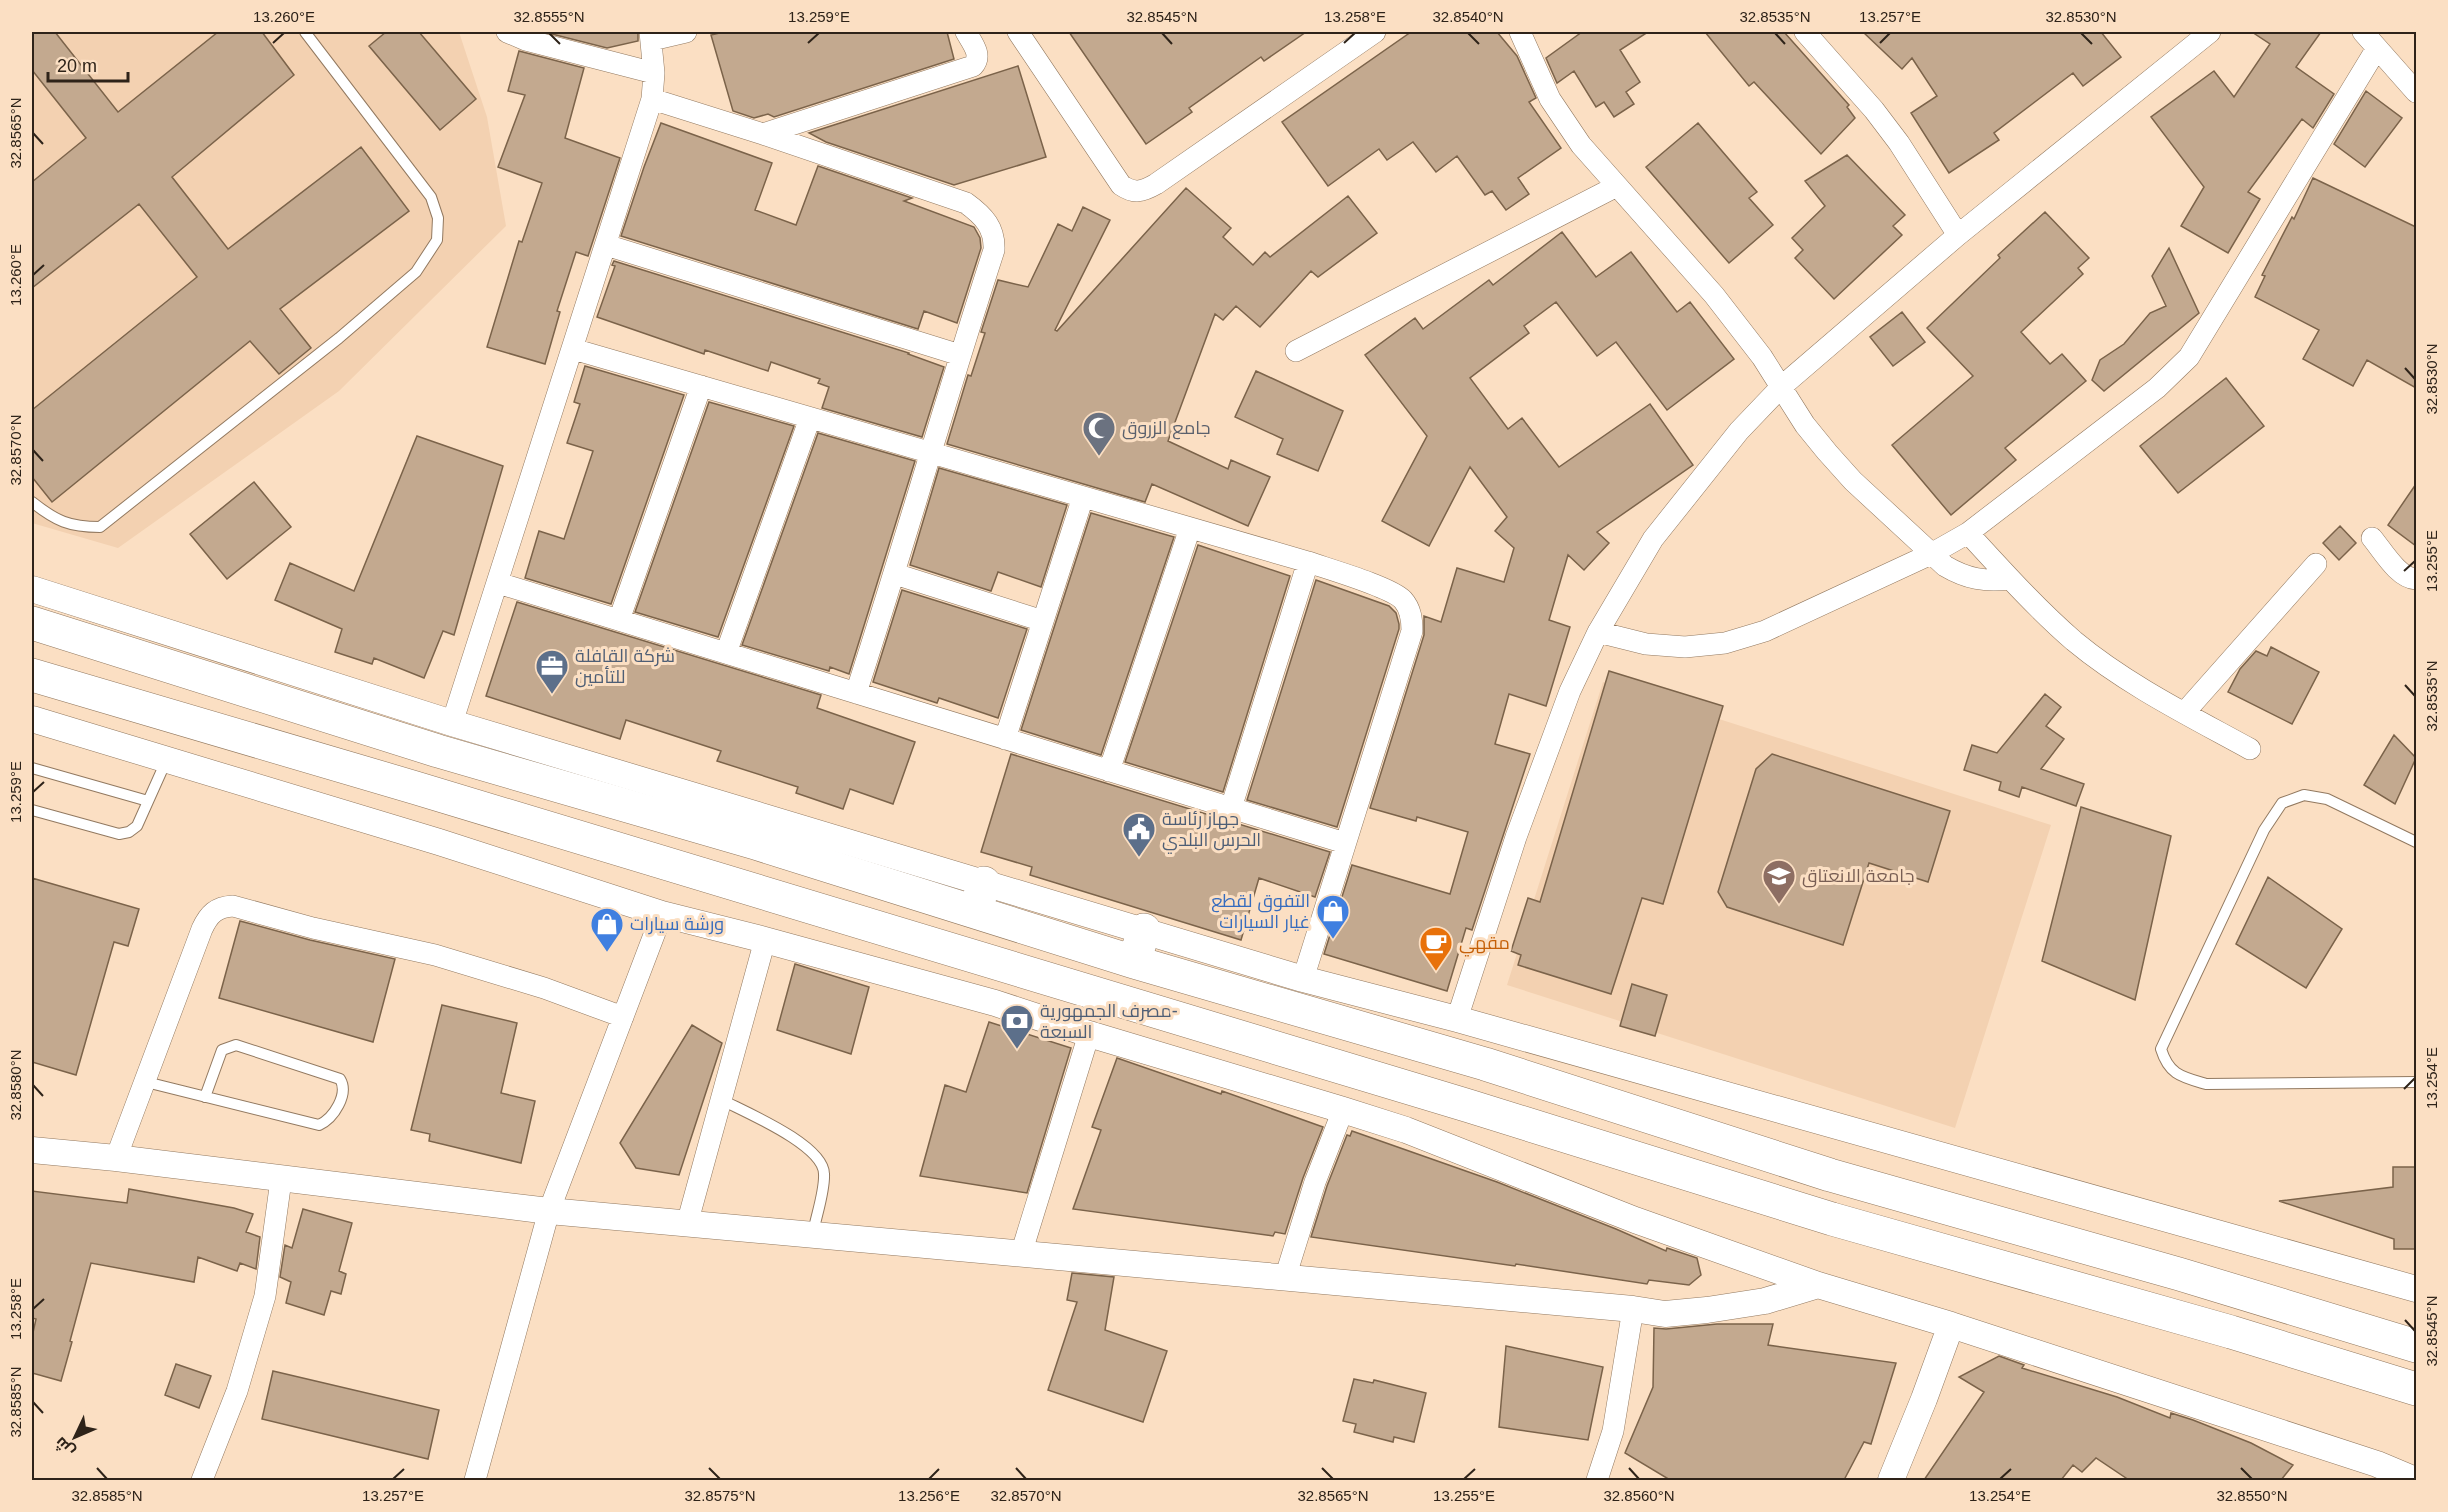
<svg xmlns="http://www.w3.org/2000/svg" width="2448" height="1512" font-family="Helvetica,Cairo,sans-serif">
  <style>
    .built { fill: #f3d1b1 }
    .building { fill: #c3a98f; stroke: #7b634a; stroke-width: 1.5 }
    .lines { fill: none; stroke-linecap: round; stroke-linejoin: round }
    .service-casing { stroke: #927960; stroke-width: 12 }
    .minor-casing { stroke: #927960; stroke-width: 22 }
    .tertiary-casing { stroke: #927960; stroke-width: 27 }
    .trunk-casing { stroke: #927960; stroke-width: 34 }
    .service { stroke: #fff; stroke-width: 10 }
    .minor { stroke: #fff; stroke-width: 21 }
    .tertiary { stroke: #fff; stroke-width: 26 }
    .trunk { stroke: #fff; stroke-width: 33 }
    .ticks { fill: none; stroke: #2e2319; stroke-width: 2 }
    .labels { text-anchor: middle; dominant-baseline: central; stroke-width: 6; stroke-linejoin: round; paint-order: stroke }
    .worship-label { font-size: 18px; fill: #5b616d; stroke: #fbdfc3; text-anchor: start }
    .service-label { font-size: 18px; fill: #4e5e75; stroke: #fbdfc3; text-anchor: start }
    .education-label { font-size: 18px; fill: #785e54; stroke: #fbdfc3; text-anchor: start }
    .shop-label { font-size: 18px; fill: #366cbe; stroke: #fbdfc3; text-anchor: end }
    .food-label { font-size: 18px; fill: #c56008; stroke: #fbdfc3; text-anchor: start }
    .neatline { fill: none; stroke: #2e2319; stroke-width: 2 }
    .ticks-label { font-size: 15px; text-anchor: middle; fill: #2e2319 }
  </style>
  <rect width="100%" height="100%" fill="#fbdfc3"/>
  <!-- built -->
  <path class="built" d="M32,32H459L487,117L506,226L339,391L118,548L32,523Z
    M1603,682L2051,825L1955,1128L1507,985Z"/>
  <!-- building -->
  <path class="building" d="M32,32H55L118,112L218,32H262L294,75L172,177L228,249L361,147L409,211L280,309L311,348L279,374L250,341L52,502L32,477V410L197,277L139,204L32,288V182L86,138L32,70Z
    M386,32H419L476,99L440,130L369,46Z
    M544,32H638V41L607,48Z
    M724,32H947L954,59L774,117L768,114L754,118L733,111L711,35Z
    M1069,32H1306L1264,61L1261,57L1189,108L1192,112L1146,144Z
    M1411,32H1497L1517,56L1536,98L1529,102L1561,148L1518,178L1529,194L1506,210L1492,191L1485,195L1457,156L1436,172L1413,142L1387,160L1379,149L1328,186L1282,122Z
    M1582,32H1648L1620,50L1640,82L1626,92L1634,104L1614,117L1604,102L1596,107L1574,71L1557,83L1546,58Z
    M1705,32H1784L1849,105L1847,107L1855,118L1821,154L1754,82L1749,86Z
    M1863,32H2101L2121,57L2083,86L2073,73L1994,133L1999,140L1949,173L1911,113L1937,96L1912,58L1902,69Z
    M2252,32H2321L2296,67L2334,94L2313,128L2302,119L2248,192L2260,199L2228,253L2181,226L2204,187L2151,117L2214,71L2234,97L2270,44Z
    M519,51L584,68L565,138L620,158L588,256L576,252L557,311L560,312L545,364L487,347L519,241L522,242L542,183L498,167L525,95L508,91Z
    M1018,66L1046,157L954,185L826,142L809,133Z
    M2366,91L2402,118L2365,167L2334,144Z
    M661,123L772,163L755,210L796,225L818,166L912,198L904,201L974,227L980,238L981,248L957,323L924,311L918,329L621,236L644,167Z
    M1698,123L1757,192L1749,198L1773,225L1729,263L1646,167Z
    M1847,155L1905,215L1893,226L1902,235L1834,299L1795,258L1803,250L1792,238L1825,206L1805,181Z
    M2313,178L2416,227V388L2367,360L2353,386L2303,359L2319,330L2255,297L2265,276L2262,275L2292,217L2294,219Z
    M1186,188L1231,228L1223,237L1253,265L1265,252L1270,257L1348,196L1377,233L1318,277L1311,271L1260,327L1236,306L1223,320L1215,314L1168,441L1228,469L1231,460L1270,477L1248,526L1152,484L1145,502L947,444L968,375L971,376L985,333L981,332L998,280L1028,287L1058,224L1072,231L1083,207L1110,220L1055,330L1057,331Z
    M2045,212L2089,258L2078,268L2083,274L2021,332L2050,364L2062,354L2086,381L2005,448L2016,460L1951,515L1892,445L1973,376L1927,328L2000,258L1998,255Z
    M1562,232L1596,277L1631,252L1677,312L1690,302L1734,359L1667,410L1616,342L1597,356L1556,302L1524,326L1529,333L1470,378L1508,429L1522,418L1559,467L1650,404L1693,465L1597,532L1609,543L1584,570L1568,555L1549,620L1570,627L1546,706L1509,694L1495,744L1530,754L1472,930L1466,928L1447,991L1324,954L1352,865L1450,894L1468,832L1417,817L1416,821L1370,808L1424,635V616L1441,622L1457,568L1504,582L1514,548L1495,531L1507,517L1470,467L1429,546L1382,521L1427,436L1365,355L1415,318L1423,329L1489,280L1493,285Z
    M2169,248L2199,313L2104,391L2092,380L2100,360L2124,344L2150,313L2166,306L2152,276Z
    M614,261L909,353L908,354L944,367L922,437L822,408L829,387L818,383L820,379L771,362L768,371L705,350L704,354L597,317L615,266L612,265Z
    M1902,312L1925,342L1893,366L1870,337Z
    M585,366L684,395L611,604L525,578L539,531L564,539L593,451L567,443L580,404L574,402Z
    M1256,371L1343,411L1318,471L1277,454L1283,439L1235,417Z
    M2226,378L2264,426L2178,493L2140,446Z
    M709,402L794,426L718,637L635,612Z
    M818,433L915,461L849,674L830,667L829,671L742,645Z
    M417,436L503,466L454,635L443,631L424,678L374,658L372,664L335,652L342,629L275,600L290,563L354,591Z
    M939,468L1067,505L1041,587L998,572L991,591L910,565Z
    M254,482L291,527L227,579L190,534Z
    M2416,484V546L2388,525Z
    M1091,513L1174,537L1101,755L1021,730Z
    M2340,526L2356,543L2339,560L2323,543Z
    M1198,545L1290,576L1223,792L1125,762Z
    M1316,580L1389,606L1396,613L1399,624V629L1337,827L1247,800Z
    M902,590L1027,629L998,718L939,698L937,703L873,682Z
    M517,602L821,695L817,708L915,742L893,804L850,789L843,809L796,793L798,787L717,761L721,751L626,720L620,739L486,696Z
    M2271,647L2319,672L2292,724L2228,692L2240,669L2256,651L2267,656Z
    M1609,671L1723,706L1663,904L1642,898L1611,994L1518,965L1521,955L1511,951L1528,898L1540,902Z
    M2045,694L2061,707L2046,726L2064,739L2041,769L2084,784L2076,806L2022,787L2019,797L1999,790L2001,782L1964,770L1972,745L1997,753Z
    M2394,735L2416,758L2395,804L2364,785Z
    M1011,754L1330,852L1315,897L1259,878L1241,940L1030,875L1032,867L981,852Z
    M1772,754L1950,811L1928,882L1869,863L1843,945L1727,907L1718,892L1756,769Z
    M2081,807L2171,836L2135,1000L2042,961Z
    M2268,877L2342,929L2306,988L2236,944Z
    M32,878L139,909L128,946L114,942L76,1075L32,1062Z
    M240,921L310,940L395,959L373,1042L219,998Z
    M795,964L869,987L851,1054L777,1030Z
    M1632,984L1667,995L1655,1036L1620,1026Z
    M442,1005L517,1023L501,1093L535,1101L521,1163L429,1141L430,1134L411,1130Z
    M989,1022L1071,1048L1027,1193L920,1176L945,1085L966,1092Z
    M692,1025L722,1043L679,1175L636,1168L620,1143Z
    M1117,1058L1221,1094L1222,1091L1323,1127L1303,1178L1285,1234L1275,1232L1273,1236L1073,1209L1101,1130L1092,1127Z
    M1352,1131L1497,1182L1616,1229L1666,1251L1667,1248L1697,1258L1701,1275L1689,1285L1649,1280L1647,1284L1516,1264L1515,1266L1311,1237L1327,1186L1347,1135L1350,1136Z
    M2393,1167H2416V1249H2394V1239L2279,1201L2393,1187Z
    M129,1189L234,1208L253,1214L246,1232L260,1237L256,1269L240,1263L237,1271L198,1257L194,1282L91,1263L70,1341L72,1342L61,1381L32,1373V1337L36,1319L32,1318V1191L127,1203Z
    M303,1209L352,1223L339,1271L346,1274L341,1294L331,1291L324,1315L286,1303L291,1282L280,1277L285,1245L292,1248Z
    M1072,1273L1114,1277L1105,1330L1167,1351L1143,1422L1048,1390L1077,1302L1067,1300Z
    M1717,1324H1773L1768,1345L1896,1363L1871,1444L1864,1442L1844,1480H1670L1625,1453L1653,1387L1654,1328L1666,1329Z
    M1506,1346L1603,1367L1588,1440L1499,1427Z
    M1999,1356L2024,1365L2022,1368L2117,1397L2170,1418L2171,1413L2193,1420L2251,1443L2293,1465L2281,1480H2129L2096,1458L2082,1472L2073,1465L2061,1480H1924L1984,1392L1959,1377Z
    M176,1364L211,1376L199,1408L165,1395Z
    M273,1371L439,1410L428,1459L262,1419Z
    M1354,1379L1373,1383L1374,1380L1426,1393L1414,1442L1394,1437L1393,1442L1354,1432L1356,1424L1343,1421Z"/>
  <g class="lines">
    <!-- service casing -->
    <g class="service-casing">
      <path id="service" d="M32,502C56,521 69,527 100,527L339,338L416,272L437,240L438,218L431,197L305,32
        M32,768L148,801
        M32,810L119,834L129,832L137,826L167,759
        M2416,842L2327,799L2304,795L2282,803L2264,830L2161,1049C2169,1075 2182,1077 2206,1084L2416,1082
        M146,1082L319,1125C334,1118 349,1094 340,1079L236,1045L222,1050L205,1097
        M722,1100C745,1112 824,1145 824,1174C825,1191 816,1216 813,1233"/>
    </g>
    <!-- minor casing -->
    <g class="minor-casing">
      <path id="minor" d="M507,32L526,40L654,73
        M1018,32L1121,185C1134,194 1142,192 1156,184L1375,32
        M1520,32L1550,99L1581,145L1714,295L1762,357L1805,425L1827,452L1853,481L1945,566C1967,579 1985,582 2010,579
        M1805,32L1874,110L1899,143L1958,235
        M2363,32L2416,92
        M652,40L686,32
        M652,99L763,134L966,203C984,216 995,228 994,250C946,397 904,546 856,693
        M763,134L973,66C983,55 972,43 966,32
        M606,245L960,355
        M573,349L1308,562C1328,569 1391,587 1403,600C1411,609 1412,620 1412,631L1303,979
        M1296,351L1617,186
        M1968,533C2002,570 2036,608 2074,641C2127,685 2190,716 2250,749
        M2372,538C2383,551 2398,578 2416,579
        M895,574L1043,621
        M498,583L1345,843
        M619,620L701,386
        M1598,632L1646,644L1685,647L1725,643L1765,631L1931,554L1968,533L2157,388L2189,357L2377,48
        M726,653L810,418
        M2184,713L2316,564
        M452,723L652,99L654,73L650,32
        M1005,739L1083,497
        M1109,771L1190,528
        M1231,808L1308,562
        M1457,1019L1516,837L1570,691L1598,632L1653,539L1739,431L1781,387L1958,235L2210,32
        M116,1158L202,929C209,914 216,907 233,906L313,928L435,955L544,988L623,1017
        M687,1224L765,940
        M1021,1254L1089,1034
        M1285,1278L1315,1182L1343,1110
        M202,1480L237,1391L265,1296L281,1180
        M475,1480L549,1211L662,914
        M1597,1480L1613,1431L1633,1309"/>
    </g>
    <!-- tertiary casing -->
    <g class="tertiary-casing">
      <path id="tertiary" d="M32,589L452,723L1303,979L1457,1019L2416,1289
        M32,719L439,842L662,914L765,940L995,1003L1089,1034L1343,1110L1406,1130L1635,1220L1818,1285L1951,1325L2377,1464L2415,1480
        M32,1150L116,1158L549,1211L1633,1309L1665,1314L1707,1310L1765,1301L1818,1285
        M1891,1480L1924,1399L1951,1325"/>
    </g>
    <!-- trunk casing -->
    <g class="trunk-casing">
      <path id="trunk" d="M32,623L438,751L755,843L1134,962L1485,1064L1830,1175L2179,1274L2416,1346
        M32,675L416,788L1469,1106L1832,1219L2231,1332L2416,1389
        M975,912L984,883
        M1134,962L1144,930"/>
    </g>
    <!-- service -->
    <use href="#service" class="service"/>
    <!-- minor -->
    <use href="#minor" class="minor"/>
    <!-- tertiary -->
    <use href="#tertiary" class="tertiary"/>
    <!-- trunk -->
    <use href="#trunk" class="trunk"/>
  </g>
  <!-- ticks -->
  <path class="ticks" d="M549,33L560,44M1162,33L1172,44M1468,33L1479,44M1775,33L1785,44M2081,33L2092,44M273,43L284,33M808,43L819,33M1344,43L1355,33M1880,43L1890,33M33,133L43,144M33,275L44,265M2405,368L2415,379M33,450L43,461M2404,571L2415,561M2405,685L2415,696M33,792L44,782M33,1085L43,1096M2404,1089L2415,1078M33,1309L44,1299M2405,1320L2415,1331M33,1402L43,1413M97,1468L107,1479M709,1468L720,1479M1016,1468L1026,1479M1322,1468L1333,1479M1629,1468L1639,1479M2241,1468L2252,1479M393,1479L404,1469M929,1479L939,1469M1464,1479L1475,1469M2000,1479L2011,1469"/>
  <!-- icons -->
  <defs>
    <g id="mosque-pin" transform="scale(1.725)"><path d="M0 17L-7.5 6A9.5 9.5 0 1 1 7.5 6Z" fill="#6b7280" stroke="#fbdfc3"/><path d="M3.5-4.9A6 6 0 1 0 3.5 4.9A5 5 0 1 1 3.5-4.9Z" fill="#fff"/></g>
    <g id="office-pin" transform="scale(1.725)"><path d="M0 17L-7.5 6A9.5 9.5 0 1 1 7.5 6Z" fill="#5c6f8a" stroke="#fbdfc3"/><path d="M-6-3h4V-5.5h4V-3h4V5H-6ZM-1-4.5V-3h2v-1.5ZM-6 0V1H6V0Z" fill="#fff"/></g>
    <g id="civic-pin" transform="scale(1.725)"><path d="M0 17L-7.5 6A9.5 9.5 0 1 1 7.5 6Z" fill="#5c6f8a" stroke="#fbdfc3"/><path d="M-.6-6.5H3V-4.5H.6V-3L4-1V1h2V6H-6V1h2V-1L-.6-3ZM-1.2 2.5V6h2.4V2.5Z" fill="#fff"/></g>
    <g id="university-pin" transform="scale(1.725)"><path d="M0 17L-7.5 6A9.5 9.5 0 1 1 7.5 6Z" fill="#8d6e63" stroke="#fbdfc3"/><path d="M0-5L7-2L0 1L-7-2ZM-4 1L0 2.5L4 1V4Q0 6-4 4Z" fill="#fff"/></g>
    <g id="shop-pin" transform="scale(1.725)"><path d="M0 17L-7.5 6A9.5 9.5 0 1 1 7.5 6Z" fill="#3f7fe0" stroke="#fbdfc3"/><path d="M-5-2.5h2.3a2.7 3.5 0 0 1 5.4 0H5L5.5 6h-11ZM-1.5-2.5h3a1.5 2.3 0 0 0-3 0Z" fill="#fff"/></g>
    <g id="cafe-pin" transform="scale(1.725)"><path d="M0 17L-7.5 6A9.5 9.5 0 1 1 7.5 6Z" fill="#e8710a" stroke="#fbdfc3"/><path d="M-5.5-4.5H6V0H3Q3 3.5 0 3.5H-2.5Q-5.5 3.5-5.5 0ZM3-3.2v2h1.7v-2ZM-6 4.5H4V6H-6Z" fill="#fff"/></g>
    <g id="bank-pin" transform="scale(1.725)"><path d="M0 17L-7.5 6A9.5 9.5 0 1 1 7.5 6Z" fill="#5c6f8a" stroke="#fbdfc3"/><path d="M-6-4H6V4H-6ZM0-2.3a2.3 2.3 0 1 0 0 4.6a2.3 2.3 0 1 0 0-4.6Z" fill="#fff"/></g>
  </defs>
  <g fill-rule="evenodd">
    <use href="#mosque-pin" x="1099" y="428"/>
    <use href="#office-pin" x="552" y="666"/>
    <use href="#civic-pin" x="1139" y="829"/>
    <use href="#university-pin" x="1779" y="876"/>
    <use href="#shop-pin" x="1333" y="911"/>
    <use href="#shop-pin" x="607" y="924"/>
    <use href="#cafe-pin" x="1436" y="943"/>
    <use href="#bank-pin" x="1017" y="1021"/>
  </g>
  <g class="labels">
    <!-- worship labels -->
    <g class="worship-label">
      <text x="1122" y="428">جامع الزروق</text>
    </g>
    <!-- service labels -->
    <g class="service-label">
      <text x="575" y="656">شركة القافلة<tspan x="575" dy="21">للتأمين</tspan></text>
      <text x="1162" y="819">جهاز رئاسة<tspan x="1162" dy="21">الحرس البلدي</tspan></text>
      <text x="1040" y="1011">مصرف الجمهورية-<tspan x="1040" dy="21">السبعة</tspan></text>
    </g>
    <!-- education labels -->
    <g class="education-label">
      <text x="1802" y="876">جامعة الانعتاق</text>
    </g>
    <!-- shop labels -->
    <g class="shop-label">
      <text x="1310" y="901">التفوق لقطع<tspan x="1310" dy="21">غيار السيارات</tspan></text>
      <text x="630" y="924" text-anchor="start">ورشة سيارات</text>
    </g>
    <!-- food labels -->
    <g class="food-label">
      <text x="1459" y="943">مقهي</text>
    </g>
  </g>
  <!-- border -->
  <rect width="2448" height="1512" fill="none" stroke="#fbdfc3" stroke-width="66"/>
  <!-- north arrow -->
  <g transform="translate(75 1437) rotate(226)" stroke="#fbdfc3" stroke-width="4.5" paint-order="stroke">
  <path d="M0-4.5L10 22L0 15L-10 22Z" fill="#2e2319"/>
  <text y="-9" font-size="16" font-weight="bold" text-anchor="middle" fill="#2e2319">ش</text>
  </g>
  <!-- scale -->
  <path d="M48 72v9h80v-9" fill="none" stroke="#2e2319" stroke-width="3"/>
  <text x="57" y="72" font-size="18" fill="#2e2319" stroke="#fbdfc3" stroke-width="4.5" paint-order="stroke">20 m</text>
  <rect x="33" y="33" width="2382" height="1446" class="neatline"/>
  <g class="ticks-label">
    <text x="284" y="22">13.260°E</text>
    <text x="549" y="22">32.8555°N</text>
    <text x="819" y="22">13.259°E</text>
    <text x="1162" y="22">32.8545°N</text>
    <text x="1355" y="22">13.258°E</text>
    <text x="1468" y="22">32.8540°N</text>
    <text x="1775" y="22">32.8535°N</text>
    <text x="1890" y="22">13.257°E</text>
    <text x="2081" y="22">32.8530°N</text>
    <text transform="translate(16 133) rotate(-90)" y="5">32.8565°N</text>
    <text transform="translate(16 275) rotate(-90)" y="5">13.260°E</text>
    <text transform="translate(2432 379) rotate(-90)" y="5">32.8530°N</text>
    <text transform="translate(16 450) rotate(-90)" y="5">32.8570°N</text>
    <text transform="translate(2432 561) rotate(-90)" y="5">13.255°E</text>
    <text transform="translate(2432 696) rotate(-90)" y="5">32.8535°N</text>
    <text transform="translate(16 792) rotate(-90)" y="5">13.259°E</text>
    <text transform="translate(2432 1078) rotate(-90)" y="5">13.254°E</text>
    <text transform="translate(16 1085) rotate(-90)" y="5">32.8580°N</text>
    <text transform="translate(16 1309) rotate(-90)" y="5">13.258°E</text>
    <text transform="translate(2432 1331) rotate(-90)" y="5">32.8545°N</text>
    <text transform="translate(16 1402) rotate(-90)" y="5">32.8585°N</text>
    <text x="107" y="1501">32.8585°N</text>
    <text x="393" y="1501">13.257°E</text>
    <text x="720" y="1501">32.8575°N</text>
    <text x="929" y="1501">13.256°E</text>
    <text x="1026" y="1501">32.8570°N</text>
    <text x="1333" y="1501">32.8565°N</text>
    <text x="1464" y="1501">13.255°E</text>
    <text x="1639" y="1501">32.8560°N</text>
    <text x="2000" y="1501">13.254°E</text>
    <text x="2252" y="1501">32.8550°N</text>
  </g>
</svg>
